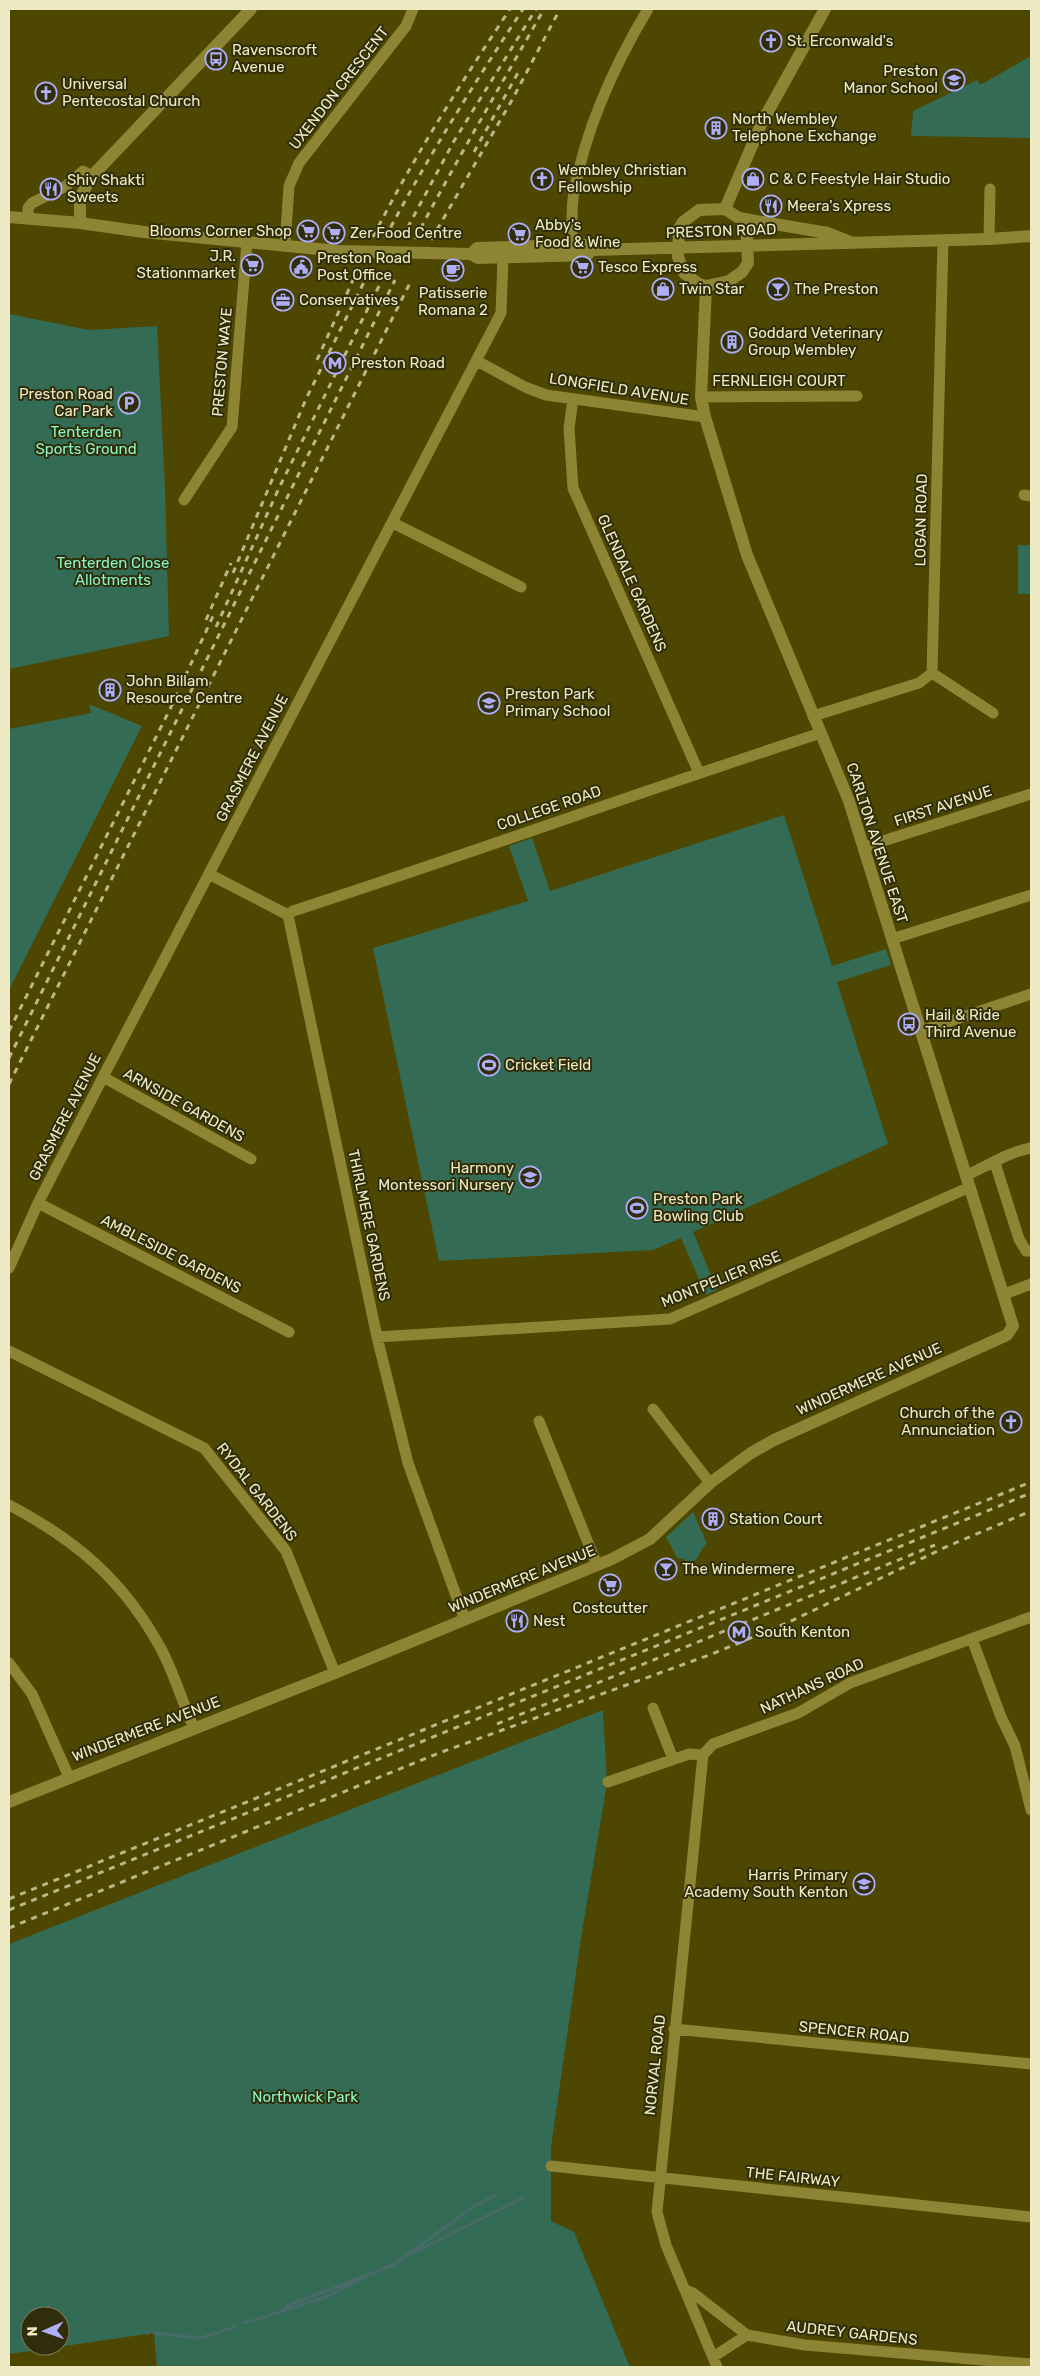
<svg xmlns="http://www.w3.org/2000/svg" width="1040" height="2376" font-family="Rubik,sans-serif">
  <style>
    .green { fill: #346b54; fill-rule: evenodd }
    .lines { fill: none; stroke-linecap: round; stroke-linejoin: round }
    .stream { stroke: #486b6a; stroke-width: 3 }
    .minor { stroke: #8d8534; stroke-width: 11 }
    .tertiary { stroke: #8d8534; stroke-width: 12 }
    .rail { stroke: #bbb786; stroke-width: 3; stroke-dasharray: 6 6; stroke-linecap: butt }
    .labels { text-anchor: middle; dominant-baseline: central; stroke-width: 4; stroke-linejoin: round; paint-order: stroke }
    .poi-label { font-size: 15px; fill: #eeebc4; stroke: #302d0a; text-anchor: start }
    .street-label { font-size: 15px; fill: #eeebc4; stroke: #302d0a }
    .park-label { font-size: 15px; fill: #86f6c6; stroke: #302d0a }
  </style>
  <rect width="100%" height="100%" fill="#4d4701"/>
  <!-- green -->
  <path class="green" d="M1031,56V138L911,136L913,111L977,80L980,85Z
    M9,314L89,330L157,326L165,490L169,636L9,669Z
    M1018,545H1031V594H1018Z
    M89,704L142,726L9,990V729L91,713Z
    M784,815L832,966L886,949L891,965L837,982L888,1144L693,1232L717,1290L706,1295L681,1238L653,1250L439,1261L373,948L528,901L509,846L532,838L550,891Z
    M693,1512L707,1543C700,1550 697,1564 687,1565L684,1559L677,1558L666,1537Z
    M603,1710L607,1783L581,1938L551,2147V2221L574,2232L630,2367H157L154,2333L9,2354V1944ZM30,2316H60V2346H30Z"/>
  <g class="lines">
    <!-- stream -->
    <path class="stream" d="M411,2254L524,2197
      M287,2306L393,2265L473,2207L495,2195
      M245,2323L326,2297L366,2276
      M147,2333H148
      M154,2333L200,2338L235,2327"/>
    <!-- minor -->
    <path class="minor" d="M28,219V208L32,203L66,186L83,171L92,176
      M989,239L990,189
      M572,245C572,228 571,209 574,192C586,128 615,64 648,9
      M285,246L289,186L299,163L406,26L413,9
      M477,361L525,387L546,395L705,417
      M701,397L857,396
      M573,399L569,428L573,488L699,773
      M1024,495L1031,496
      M184,500L232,427L247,242
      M393,523L521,587
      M932,673L993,713
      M813,716L919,683L932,673L943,241
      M864,847L1031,794
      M209,874L288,915L377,1337L408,1463L465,1620
      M288,915L293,911C470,854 644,790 821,733
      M892,939L1031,895
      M921,1031L1031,994
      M103,1077L251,1159
      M995,1163L1019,1239L1026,1251H1031
      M967,1175C988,1166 1008,1152 1031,1148
      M38,1203L289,1332
      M9,1268L38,1203L103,1077L501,313L503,258
      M1004,1294L1031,1284
      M377,1337L670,1319L970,1187
      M9,1351L204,1448L286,1551L335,1673
      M653,1409L710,1483
      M539,1421L597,1565
      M9,1505C76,1540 123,1580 160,1647C174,1672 182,1702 194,1728
      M972,1639L1001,1717L1015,1746L1031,1810
      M9,1663L32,1694L69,1777
      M653,1708L673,1759
      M608,1782L689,1754L703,1755
      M674,2029L1031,2064
      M551,2166L1031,2217
      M686,2290L693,2293L747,2335L805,2345L1031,2364
      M713,2357L747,2335
      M717,2367L666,2245L657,2212L703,1755L713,1744L798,1713L850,1683L1031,1617"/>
    <!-- tertiary -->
    <path class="tertiary" d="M725,209L762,122L825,9
      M9,217L80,223L144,232L339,251L471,254L478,258L587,255L592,250L989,239L1031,236
      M746,219L748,263L742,272L729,281L706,286L699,284L684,273L678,257L679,229L683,222L699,210L725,209L739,218L828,233L848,241
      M80,223V197L92,176L251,9
      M471,254L477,248L572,245H586L592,250
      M9,1802L335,1673L612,1559L650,1539L710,1483L751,1453L774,1440L1007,1335L1013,1326L849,801L747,555L705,417L701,397L706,286"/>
    <!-- rail -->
    <path class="rail" d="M474,152L519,71
      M373,237C413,158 461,83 510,9
      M385,238C427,158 474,84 523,9
      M402,238L454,141L536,9
      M415,239C456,161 501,85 544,9
      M431,240L512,100L560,9
      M317,360L353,280
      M233,573L306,399L365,280
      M206,620L231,563
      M216,627L279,488L382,280
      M9,1031L171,707L214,614
      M9,1058L395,280
      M9,1084L411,281
      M497,1724L935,1545
      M9,1899L1031,1482
      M9,1910L1031,1493
      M9,1928L439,1753L712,1654L787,1623L948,1546L1031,1511"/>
  </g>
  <!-- icons -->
  <defs>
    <g id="church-ring" transform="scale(1.125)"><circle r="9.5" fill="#302d0a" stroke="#afaefa" stroke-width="1.5"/><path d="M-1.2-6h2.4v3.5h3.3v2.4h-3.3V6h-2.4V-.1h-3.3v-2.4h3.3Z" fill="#afaefa"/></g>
    <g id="bus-ring" transform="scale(1.125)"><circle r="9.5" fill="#302d0a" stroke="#afaefa" stroke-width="1.5"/><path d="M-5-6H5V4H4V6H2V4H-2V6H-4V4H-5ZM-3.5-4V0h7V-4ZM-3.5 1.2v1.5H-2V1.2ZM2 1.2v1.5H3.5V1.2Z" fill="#afaefa"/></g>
    <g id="school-ring" transform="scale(1.125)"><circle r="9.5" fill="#302d0a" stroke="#afaefa" stroke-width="1.5"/><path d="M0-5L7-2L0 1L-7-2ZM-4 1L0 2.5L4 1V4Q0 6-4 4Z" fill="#afaefa"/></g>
    <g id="building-ring" transform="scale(1.125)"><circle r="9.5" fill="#302d0a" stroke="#afaefa" stroke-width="1.5"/><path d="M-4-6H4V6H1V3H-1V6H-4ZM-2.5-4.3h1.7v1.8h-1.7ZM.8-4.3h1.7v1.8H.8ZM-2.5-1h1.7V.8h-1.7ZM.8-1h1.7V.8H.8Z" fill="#afaefa"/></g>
    <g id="shop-ring" transform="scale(1.125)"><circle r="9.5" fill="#302d0a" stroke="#afaefa" stroke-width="1.5"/><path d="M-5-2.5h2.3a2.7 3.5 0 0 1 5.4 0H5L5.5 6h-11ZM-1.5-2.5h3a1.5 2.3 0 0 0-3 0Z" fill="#afaefa"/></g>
    <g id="restaurant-ring" transform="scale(1.125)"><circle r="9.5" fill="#302d0a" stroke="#afaefa" stroke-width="1.5"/><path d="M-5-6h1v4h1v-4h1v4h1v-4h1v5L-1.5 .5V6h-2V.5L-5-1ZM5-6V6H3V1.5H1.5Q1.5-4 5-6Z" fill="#afaefa"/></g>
    <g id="supermarket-ring" transform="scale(1.125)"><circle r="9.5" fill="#302d0a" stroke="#afaefa" stroke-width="1.5"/><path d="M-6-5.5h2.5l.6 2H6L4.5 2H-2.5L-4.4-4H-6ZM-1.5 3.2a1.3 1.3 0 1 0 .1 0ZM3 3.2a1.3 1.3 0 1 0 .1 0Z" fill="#afaefa"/></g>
    <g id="civic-ring" transform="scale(1.125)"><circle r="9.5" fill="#302d0a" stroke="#afaefa" stroke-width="1.5"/><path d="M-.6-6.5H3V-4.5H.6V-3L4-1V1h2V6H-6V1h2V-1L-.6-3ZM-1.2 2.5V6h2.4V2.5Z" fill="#afaefa"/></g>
    <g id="cafe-ring" transform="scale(1.125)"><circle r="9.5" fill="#302d0a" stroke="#afaefa" stroke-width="1.5"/><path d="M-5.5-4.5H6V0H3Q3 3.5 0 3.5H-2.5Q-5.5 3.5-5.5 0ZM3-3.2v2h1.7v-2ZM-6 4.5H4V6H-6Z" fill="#afaefa"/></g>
    <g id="bar-ring" transform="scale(1.125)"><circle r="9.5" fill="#302d0a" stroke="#afaefa" stroke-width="1.5"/><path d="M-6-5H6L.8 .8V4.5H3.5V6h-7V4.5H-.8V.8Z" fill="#afaefa"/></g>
    <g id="office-ring" transform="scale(1.125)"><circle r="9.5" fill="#302d0a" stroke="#afaefa" stroke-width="1.5"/><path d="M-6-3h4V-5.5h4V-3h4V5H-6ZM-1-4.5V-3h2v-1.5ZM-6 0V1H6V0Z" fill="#afaefa"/></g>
    <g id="metro-ring" transform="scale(1.125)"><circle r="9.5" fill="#302d0a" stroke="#afaefa" stroke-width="1.5"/><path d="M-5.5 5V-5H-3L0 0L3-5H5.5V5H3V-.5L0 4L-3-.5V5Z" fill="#afaefa"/></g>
    <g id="parking-ring" transform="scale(1.125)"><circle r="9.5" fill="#302d0a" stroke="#afaefa" stroke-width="1.5"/><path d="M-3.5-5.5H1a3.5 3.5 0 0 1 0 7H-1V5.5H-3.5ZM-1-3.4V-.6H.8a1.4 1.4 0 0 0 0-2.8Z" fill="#afaefa"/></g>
    <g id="stadium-ring" transform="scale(1.125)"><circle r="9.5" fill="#302d0a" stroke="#afaefa" stroke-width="1.5"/><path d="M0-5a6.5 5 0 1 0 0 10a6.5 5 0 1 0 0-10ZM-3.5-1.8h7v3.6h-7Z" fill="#afaefa"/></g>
  </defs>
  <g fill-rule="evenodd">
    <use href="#church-ring" x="771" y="41"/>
    <use href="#bus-ring" x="216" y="59"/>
    <use href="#school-ring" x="954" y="80"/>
    <use href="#church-ring" x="46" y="93"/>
    <use href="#building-ring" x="716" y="128"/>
    <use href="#church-ring" x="542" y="179"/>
    <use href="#shop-ring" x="753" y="179"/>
    <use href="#restaurant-ring" x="51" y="189"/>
    <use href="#restaurant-ring" x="771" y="206"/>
    <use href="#supermarket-ring" x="308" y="231"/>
    <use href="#supermarket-ring" x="334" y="233"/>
    <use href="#supermarket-ring" x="519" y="234"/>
    <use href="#supermarket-ring" x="252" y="265"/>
    <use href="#civic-ring" x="301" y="267"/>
    <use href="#supermarket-ring" x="582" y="267"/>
    <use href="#cafe-ring" x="453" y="270"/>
    <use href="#shop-ring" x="663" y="289"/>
    <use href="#bar-ring" x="778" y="289"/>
    <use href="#office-ring" x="283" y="300"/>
    <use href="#building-ring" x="732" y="342"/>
    <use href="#metro-ring" x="335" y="363"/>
    <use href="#parking-ring" x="129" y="403"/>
    <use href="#building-ring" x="110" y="690"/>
    <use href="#school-ring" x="489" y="703"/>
    <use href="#bus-ring" x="909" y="1024"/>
    <use href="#stadium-ring" x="489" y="1065"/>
    <use href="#school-ring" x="530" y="1177"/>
    <use href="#stadium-ring" x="637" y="1208"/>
    <use href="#church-ring" x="1011" y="1422"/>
    <use href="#building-ring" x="713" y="1519"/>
    <use href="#bar-ring" x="666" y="1569"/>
    <use href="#supermarket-ring" x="610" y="1585"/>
    <use href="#restaurant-ring" x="517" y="1621"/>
    <use href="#metro-ring" x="739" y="1632"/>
    <use href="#school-ring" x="864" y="1884"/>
  </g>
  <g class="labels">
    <!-- poi labels -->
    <g class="poi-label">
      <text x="787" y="41">St. Erconwald's</text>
      <text x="232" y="50">Ravenscroft<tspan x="232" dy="17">Avenue</tspan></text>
      <text x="938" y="71" text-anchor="end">Preston<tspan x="938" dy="17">Manor School</tspan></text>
      <text x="62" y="84">Universal<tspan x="62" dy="17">Pentecostal Church</tspan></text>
      <text x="732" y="119">North Wembley<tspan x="732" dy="17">Telephone Exchange</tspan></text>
      <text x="558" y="170">Wembley Christian<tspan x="558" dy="17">Fellowship</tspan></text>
      <text x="769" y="179">C &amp; C Feestyle Hair Studio</text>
      <text x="67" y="180">Shiv Shakti<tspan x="67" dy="17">Sweets</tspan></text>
      <text x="787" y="206">Meera's Xpress</text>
      <text x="535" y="225">Abby's<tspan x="535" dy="17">Food &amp; Wine</tspan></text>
      <text x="292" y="231" text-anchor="end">Blooms Corner Shop</text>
      <text x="350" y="233">Zer Food Centre</text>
      <text x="236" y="256" text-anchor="end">J.R.<tspan x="236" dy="17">Stationmarket</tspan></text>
      <text x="317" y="258">Preston Road<tspan x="317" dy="17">Post Office</tspan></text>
      <text x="598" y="267">Tesco Express</text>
      <text x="679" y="289">Twin Star</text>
      <text x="794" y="289">The Preston</text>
      <text x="453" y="293" text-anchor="middle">Patisserie<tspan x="453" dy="17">Romana 2</tspan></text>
      <text x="299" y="300">Conservatives</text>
      <text x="748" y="333">Goddard Veterinary<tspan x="748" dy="17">Group Wembley</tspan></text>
      <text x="351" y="363">Preston Road</text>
      <text x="113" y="394" text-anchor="end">Preston Road<tspan x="113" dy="17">Car Park</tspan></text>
      <text x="126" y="681">John Billam<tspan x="126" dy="17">Resource Centre</tspan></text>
      <text x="505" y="694">Preston Park<tspan x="505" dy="17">Primary School</tspan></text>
      <text x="925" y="1015">Hail &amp; Ride<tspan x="925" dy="17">Third Avenue</tspan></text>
      <text x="505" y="1065">Cricket Field</text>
      <text x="514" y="1168" text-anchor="end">Harmony<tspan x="514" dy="17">Montessori Nursery</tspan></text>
      <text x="653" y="1199">Preston Park<tspan x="653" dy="17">Bowling Club</tspan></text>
      <text x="995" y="1413" text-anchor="end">Church of the<tspan x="995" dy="17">Annunciation</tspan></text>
      <text x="729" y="1519">Station Court</text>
      <text x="682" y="1569">The Windermere</text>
      <text x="610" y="1608" text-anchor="middle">Costcutter</text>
      <text x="533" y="1621">Nest</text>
      <text x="755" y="1632">South Kenton</text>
      <text x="848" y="1875" text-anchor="end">Harris Primary<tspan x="848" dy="17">Academy South Kenton</tspan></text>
    </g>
    <!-- street labels -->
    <g class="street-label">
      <text transform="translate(339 88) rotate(-52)">UXENDON CRESCENT</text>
      <text transform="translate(721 231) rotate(-2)">PRESTON ROAD</text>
      <text transform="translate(222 362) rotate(-85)">PRESTON WAYE</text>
      <text x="779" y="381">FERNLEIGH COURT</text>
      <text transform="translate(619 389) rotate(9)">LONGFIELD AVENUE</text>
      <text transform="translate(921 520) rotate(-89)">LOGAN ROAD</text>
      <text transform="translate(632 583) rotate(66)">GLENDALE GARDENS</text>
      <text transform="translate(252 758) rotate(-63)">GRASMERE AVENUE</text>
      <text transform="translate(943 806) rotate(-18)">FIRST AVENUE</text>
      <text transform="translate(549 808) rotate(-19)">COLLEGE ROAD</text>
      <text transform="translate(877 843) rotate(72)">CARLTON AVENUE EAST</text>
      <text transform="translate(184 1105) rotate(29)">ARNSIDE GARDENS</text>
      <text transform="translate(65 1117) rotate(-63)">GRASMERE AVENUE</text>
      <text transform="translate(369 1225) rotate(78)">THIRLMERE GARDENS</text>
      <text transform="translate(171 1254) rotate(27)">AMBLESIDE GARDENS</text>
      <text transform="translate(721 1279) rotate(-22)">MONTPELIER RISE</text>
      <text transform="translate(869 1379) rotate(-24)">WINDERMERE AVENUE</text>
      <text transform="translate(257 1492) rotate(52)">RYDAL GARDENS</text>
      <text transform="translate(522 1579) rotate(-22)">WINDERMERE AVENUE</text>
      <text transform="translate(812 1686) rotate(-25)">NATHANS ROAD</text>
      <text transform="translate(146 1729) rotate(-21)">WINDERMERE AVENUE</text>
      <text transform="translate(854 2032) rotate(6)">SPENCER ROAD</text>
      <text transform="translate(655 2065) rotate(-84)">NORVAL ROAD</text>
      <text transform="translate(793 2177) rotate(6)">THE FAIRWAY</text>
      <text transform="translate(852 2333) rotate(6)">AUDREY GARDENS</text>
    </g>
    <!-- park labels -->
    <g class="park-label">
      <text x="86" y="432">Tenterden<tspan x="86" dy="17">Sports Ground</tspan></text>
      <text x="113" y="563">Tenterden Close<tspan x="113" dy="17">Allotments</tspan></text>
      <text x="305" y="2097">Northwick Park</text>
    </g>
  </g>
  <!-- border -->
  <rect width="1040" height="2376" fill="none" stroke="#eeebc4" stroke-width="20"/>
  <!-- north arrow -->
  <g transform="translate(45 2331) rotate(268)"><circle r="24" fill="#302d0a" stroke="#7c7954"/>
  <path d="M0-4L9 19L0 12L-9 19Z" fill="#afaefa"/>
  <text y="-8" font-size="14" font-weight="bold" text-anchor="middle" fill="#eeebc4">N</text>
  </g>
</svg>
